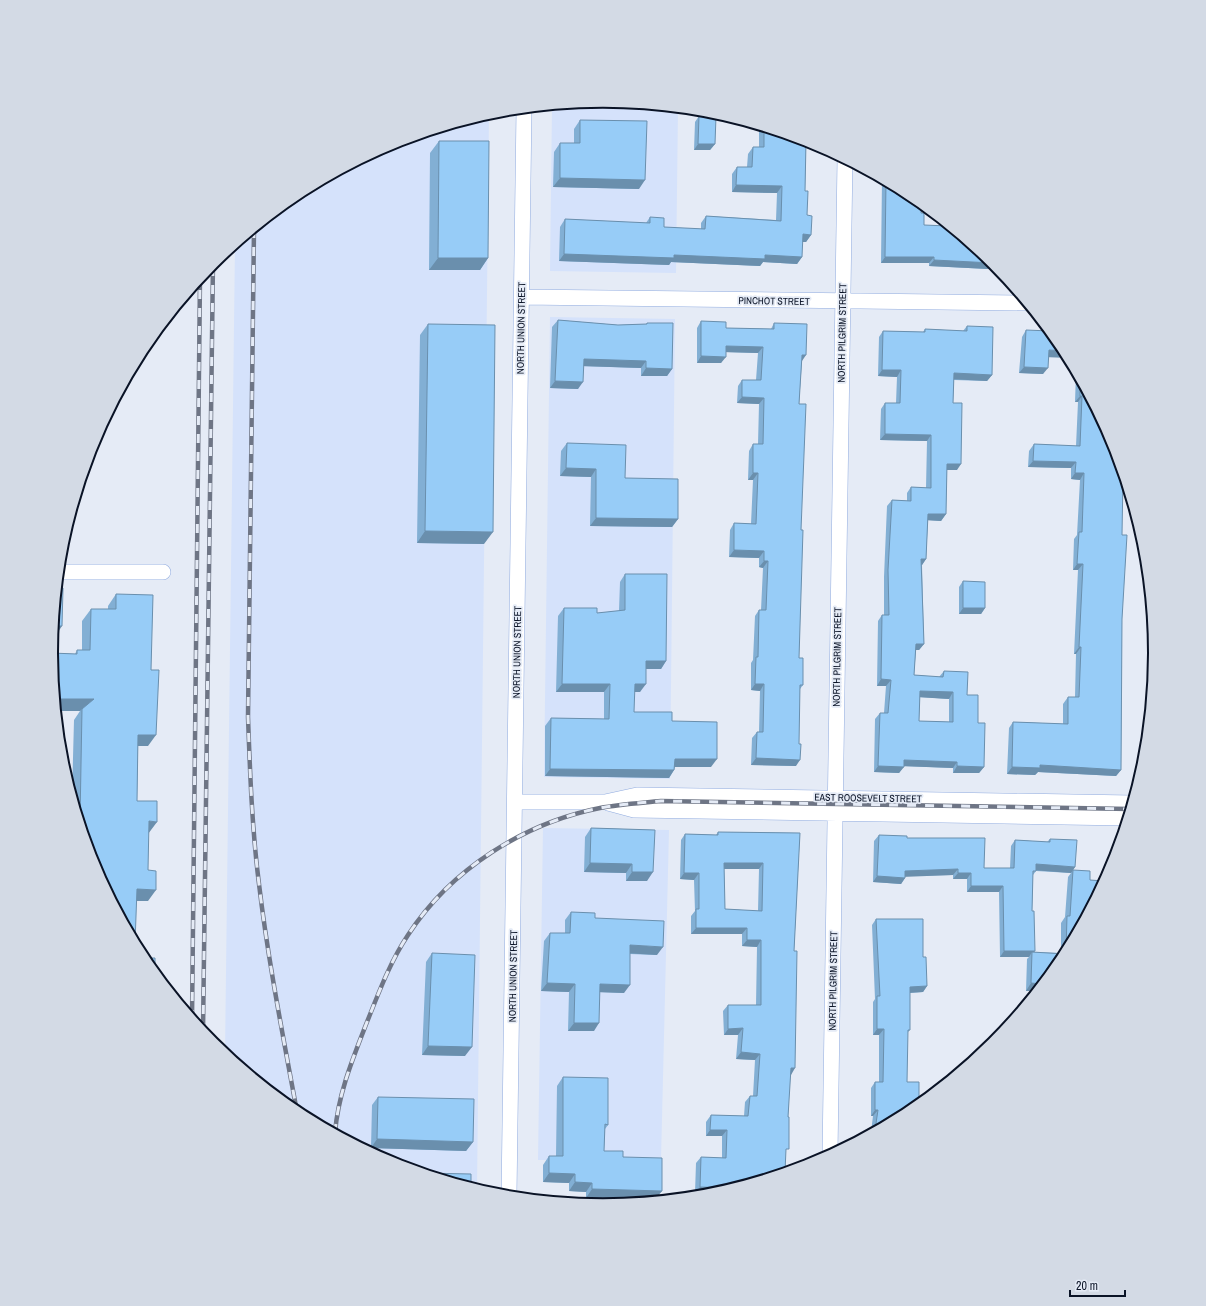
<svg xmlns="http://www.w3.org/2000/svg" width="1206" height="1306" font-family="'Archivo Narrow',sans-serif">
  <style>
    .built { fill: #d5e2fb }
    .lines { fill: none; stroke-linecap: round; stroke-linejoin: round }
    .minor-casing { stroke: #91ace0; stroke-width: 16 }
    .minor { stroke: #fff; stroke-width: 15 }
    .rail-casing { stroke: #6e7585; stroke-width: 4.5 }
    .rail { stroke: #e5ebf6; stroke-width: 3; stroke-dasharray: 9; stroke-linecap: butt }
    .wall { fill: #82afd4; fill-rule: evenodd }
    .shaded-wall { fill: #6a8fad }
    .building { fill: #97ccf7; stroke: #6a8fad; fill-rule: evenodd }
    .labels { text-anchor: middle; dominant-baseline: central; stroke-width: 3.5; stroke-linejoin: round; paint-order: stroke }
    .street-label { font-size: 10px; fill: #0a1326; stroke: #e5ebf6 }
    .rim { fill: none; stroke: #0a1326; stroke-width: 2 }
  </style>
  <rect width="100%" height="100%" fill="#e5ebf6"/>
  <!-- built -->
  <path class="built" d="M603,101L678,108L676,273L550,271L552,106Z
    M489,114L477,1189L392,1163L296,1112L225,1054L235,245L297,194L392,143Z
    M550,317L675,319L670,779L544,777Z
    M543,828L669,830L661,1160H538Z"/>
  <g class="lines">
    <!-- minor casing -->
    <g class="minor-casing">
      <path id="minor" d="M522,297L1027,303
        M59,572H163
        M515,802H605L637,795L1132,803
        M608,803L634,810L1127,818
        M830,1154L845,159
        M509,1196L524,109"/>
    </g>
    <!-- minor -->
    <use href="#minor" class="minor"/>
    <!-- rail casing -->
    <g class="rail-casing">
      <path id="rail" d="M254,229L248,717C250,773 252,829 259,884C268,960 283,1036 297,1112
        M192,1019L200,278
        M203,1032L213,262
        M335,1133C338,1094 353,1058 367,1022C379,992 390,962 408,935C451,869 524,823 600,808C620,804 641,803 661,801L1130,809"/>
    </g>
    <!-- rail -->
    <use href="#rail" class="rail"/>
  </g>
  <!-- wall -->
  <path class="wall" d="M699,116L715,144L710,150H694L695,122Z
    M580,120L639,189L553,187L554,152L560,143H574V129Z
    M759,126L806,141L805,191L807,215L811,235L806,242H802V257L797,264L763,262L760,266L671,262L669,265L559,261L560,227L565,219L646,223L650,217L664,227L701,229V223L706,216L776,220L777,193L732,192V174L737,167H747L748,154L753,147H759Z
    M439,141L488,258L480,270H429L430,153Z
    M882,179L910,194L921,213L924,225L988,269L929,266V263H881Z
    M558,320L618,325L646,324L647,323L672,369L667,376H641V368L583,366L578,389L550,388L552,327Z
    M701,321L726,328L771,329L774,323L802,361L799,404L801,530L799,658L803,685L800,689L796,766L751,765L752,738L757,732H759L760,691L751,690V663L753,660L755,616L759,610H761L763,568L759,567V558L729,557L730,530L734,523L751,524L753,480H748L749,451L753,444H758L759,404L737,403L738,386L742,380H756L758,353L726,352L721,363H697V328Z
    M428,324L484,544L417,543L420,335Z
    M967,326L992,375L987,381L954,380L953,403L957,470H947L946,514L941,521L928,520L926,559L922,565L924,644L919,650H916L914,675L939,677L944,671L967,695L978,723L984,767L979,773H953V768L904,766L899,773L874,772L875,719L880,713H884L886,686H877L878,621L882,615H884V577L887,506L892,500L907,501V493L911,487L926,488L927,441L880,440L881,409L885,403H896L897,377L878,376L879,337L883,331L923,332L925,329L963,331ZM920,697L949,699V722L919,721Z
    M1026,330L1048,357L1043,374L1019,373L1022,337Z
    M1076,373L1113,442L1122,535V619L1121,770L1116,776L1038,772L1035,775L1007,774L1009,728L1013,722L1063,724V704L1068,697H1075L1076,654H1074L1078,570H1073L1074,539L1077,535L1080,480L1071,479V468L1028,467L1029,451L1034,444L1076,446L1078,402H1075Z
    M567,443L625,478L678,519L672,527L590,526L591,477L560,476L561,451Z
    M625,574L666,661L661,669H646L640,692H634V712L672,721L711,767H675L674,770L669,778L545,776V726L551,718L604,719V692H556L558,616L564,608L597,613L619,611L620,582Z
    M963,581L985,608L981,614H959V587Z
    M116,594L148,746H138L137,801L148,834V901L93,864L72,796L74,720L80,711H57L51,653L75,654L77,650H82V621L91,609H108V606Z
    M591,828L655,830L647,881H626V873L584,872L585,837Z
    M718,832L800,833L794,951L791,1075H790L788,1117L695,1193L696,1163L701,1157L722,1158V1136H706V1122L711,1115L744,1116L745,1102L750,1096H753L755,1060L736,1059L738,1035H724L723,1011L728,1005H756L757,947L742,946V934H691V916L695,911L694,880L680,879L681,840L685,834L716,835ZM724,869H759L758,911L725,909Z
    M879,835L907,838L984,868H1010L1011,846L1015,840L1047,842L1050,839L1075,867L1073,870L1090,880L1104,881L1062,960L1036,991H1026L1027,959L1029,957H1000L999,892H967V879H953V875L905,876V878L901,884L873,882L874,841ZM1036,871L1071,873L1068,877L1065,917L1061,923V953L1034,952L1032,911L1033,875Z
    M571,912L595,918L657,955L630,954L624,993L600,992L594,1031H568L569,992L541,991L544,941L550,933H565V920Z
    M876,919L923,957L927,986L923,992L910,993V1030L907,1033V1082L909,1112L871,1132L873,1116H871V1088L875,1082H879V1035H873V1002L875,999L872,925Z
    M432,953L465,1056L422,1055L426,962Z
    M563,1077L608,1125L605,1129L604,1151L623,1157L662,1191L655,1199L586,1198V1192L569,1191V1183L543,1182V1165L549,1156H556L557,1086Z
    M946,1079H949L942,1085Z
    M378,1097L473,1142L466,1151L371,1148L372,1105Z"/>
  <!-- shaded-wall -->
  <path class="shaded-wall" d="M470,119L467,124L456,123Z
    M698,144H715L710,150H694Z
    M560,178L645,180L639,189L553,187Z
    M736,185L782,186L777,193L732,192Z
    M803,234L811,235L806,242H798Z
    M564,254L674,255H765L802,257L797,264L763,262L760,266L671,262L669,265L559,261Z
    M885,257H934L929,263H881Z
    M438,258H488L480,270H429Z
    M934,260L992,263L988,269L929,266Z
    M726,346L763,347L758,353L721,352Z
    M1049,350L1065,351L1068,358L1044,357Z
    M802,355H806L802,361Z
    M701,356L726,357L721,363H697Z
    M584,359L646,361L641,368L579,366Z
    M1024,367L1048,368L1043,374L1019,373Z
    M646,368L672,369L667,376H641Z
    M882,370H901L897,377L878,376Z
    M954,373L992,375L987,381L949,379Z
    M555,381L583,382L578,389L550,388Z
    M1080,396H1082L1078,402H1075Z
    M742,397L764,398L759,404L737,403Z
    M885,434L931,435L927,441L880,440Z
    M1033,461L1076,462L1071,468L1028,467Z
    M947,464H961L957,470H943Z
    M566,468L596,469L591,477L560,476Z
    M753,473H758L753,480H748Z
    M1075,473H1084L1080,480L1071,479Z
    M928,514H946L941,521L923,520Z
    M596,518L678,519L672,527L590,526Z
    M425,531L493,532L484,544L417,543Z
    M734,550L764,551L759,558L729,557Z
    M921,559H926L922,565H917Z
    M764,561H768L763,568L759,567Z
    M1077,564H1083L1078,570H1073Z
    M963,608H985L981,614H959Z
    M54,626H62L58,632H53Z
    M916,644H924L919,650H911Z
    M1079,647H1081L1076,654H1074Z
    M646,661H666L661,669H641Z
    M881,679L891,680L886,686H877Z
    M562,684H610L604,692H556Z
    M635,684H646L640,692H629Z
    M755,684H764L760,691L751,690Z
    M920,691L953,692L949,699L916,697Z
    M56,699H94L82,709L80,711H57Z
    M138,735H156L148,746H130Z
    M756,758L800,760L796,766L751,765Z
    M675,759H717L711,767H669Z
    M904,760L957,762L953,768L899,766Z
    M1040,765L1121,770L1116,776L1038,772L1035,775L1007,774L1012,767Z
    M878,766L904,767L899,773L874,772Z
    M957,766L984,767L979,773H953Z
    M550,769L674,770L669,778L545,776Z
    M149,821L157,822L148,834Z
    M590,863L632,864L626,873L584,872Z
    M724,863H763L759,869H720Z
    M1036,864L1075,867L1071,873L1032,870Z
    M958,869L953,875L901,877L905,871Z
    M632,872H653L647,881H626Z
    M684,873H699L694,880L680,879Z
    M958,873H971L967,879H953Z
    M877,876L905,878L901,884L873,882Z
    M971,886H1003L999,892H967Z
    M137,889L156,890L148,901H128Z
    M696,928H747L742,934H691Z
    M747,940H761L757,947L742,946Z
    M630,945L663,947L657,955L624,953Z
    M1004,951H1035L1032,955V952L1029,957H1000Z
    M547,983L575,984L569,992L541,991Z
    M1031,983L1042,984L1036,991H1026Z
    M600,984L630,985L624,993L594,992Z
    M927,986L923,992L906,993L910,987Z
    M574,1023H599L594,1031H568Z
    M743,1028L738,1035H724L728,1029Z
    M877,1029H884L879,1035H873Z
    M428,1046L472,1047L465,1056L422,1055Z
    M741,1052L760,1054L755,1060L736,1059Z
    M791,1068H795L791,1075H786Z
    M875,1110H878L873,1116H871Z
    M710,1130H727L722,1136H706Z
    M377,1139L473,1142L466,1151L371,1148Z
    M549,1173L575,1174L569,1183L543,1182Z
    M575,1182L592,1183L586,1192L569,1191Z
    M700,1187L732,1188L713,1194L695,1193Z
    M592,1189L662,1191L655,1199L586,1198Z"/>
  <!-- building -->
  <path class="building" d="M699,116H716L715,144H698Z
    M580,120L647,121L645,180L560,178V143H580Z
    M764,128L806,141L805,191H808L807,215L812,216L811,235L803,234L802,257L765,255V259L674,255V258L564,254L565,219L650,223V217L664,218V227L705,229L706,216L781,221L782,186L736,185L737,167H752L753,147H764Z
    M439,141H489L488,258H438Z
    M886,181L910,194L922,204L921,213H924V225L948,226L992,262V263L934,260V257H885Z
    M558,320L618,325L647,324V323H673L672,369L646,368V361L584,359L583,382L555,381Z
    M701,321L726,322V328L774,329V323L807,324L806,355H802L799,404H806L801,530H803L799,658H803V685H800L799,744H801L800,760L756,758L757,732H763L764,684H755L756,657H758L759,610H766L768,561H764V551L734,550V523L756,524L758,473H753V444H763L764,398L742,397V380H761L763,347L726,346V357L701,356Z
    M428,324L495,325L493,532L425,531Z
    M967,326L993,327L992,375L954,373L953,403H962L961,464H947L946,514H928L926,559H921L924,644H916L914,675L943,677L944,671L968,672L967,695H978V723H985L984,767L957,766V762L904,760V767L878,766L880,713H888L891,680L881,679L882,615H889L888,570L892,500L911,501V487L931,488V435L885,434V403H900L901,370H882L883,331L925,332V329L967,331ZM920,691L953,692V722L919,721Z
    M1026,330L1050,331L1065,351L1049,350L1048,368L1024,367Z
    M1080,381L1113,442L1123,476L1122,535H1127L1122,619L1121,770L1040,765V768L1012,767L1013,722L1068,724V697H1079L1081,647H1079L1083,564H1077L1079,532H1082L1084,473H1075L1076,462L1033,461L1034,444L1080,446L1082,396H1080Z
    M567,443L626,445L625,478L678,479V519L596,518V469L566,468Z
    M625,574H667L666,661H646V684H635L634,712H672V721L717,722V759H675L674,770L550,769L551,718L609,719L610,684H562L564,608H597V613L625,610Z
    M963,581L985,582V608H963Z
    M57,588H63L62,626H54Z
    M116,594L153,595L151,670H159L156,735H138L137,801H157V822L149,821L148,870L156,871V890L137,889L135,943L93,864L80,820L82,709L94,699H56L51,653L77,654V650H90L91,609H116Z
    M591,828L655,830L653,872H632V864L590,863Z
    M718,832L800,833L794,951H797L795,1068H791L788,1117H789V1149H786L785,1172L732,1188L700,1187L701,1157L726,1158L727,1130H710L711,1115L748,1116L750,1096H757L760,1054L741,1052L743,1028L728,1029V1005H761V940H747V928H696V909H699V873H684L685,834L718,835ZM724,863H763L762,911L725,909Z
    M879,835L907,836V838H985L984,868H1014L1015,840L1050,842V839L1077,840L1075,867L1036,864V871H1033L1032,911H1034L1035,951H1004L1003,886H971V873H958V869L905,871V878L877,876Z
    M1073,870L1090,871V880L1104,881L1066,952L1067,916H1070Z
    M571,912L595,913V918L664,921L663,947L630,945V985L600,984L599,1023H574L575,984L547,983L550,933H570Z
    M876,919H923V957H926L927,986L910,987V1030H908L907,1082H919V1104L909,1112L875,1130L878,1110H875V1082H883L884,1029H877V996H880Z
    M1032,952L1065,954L1062,960L1042,984L1031,983Z
    M432,953L475,955L472,1047L428,1046Z
    M143,958H155V973L144,959Z
    M563,1077L608,1078V1125L605,1124L604,1151H623V1157L662,1158V1191L592,1189V1183L575,1182V1174L549,1173V1156H563Z
    M378,1097L474,1099L473,1142L377,1139Z
    M424,1173L471,1174V1187Z"/>
  <g class="labels">
    <!-- street labels -->
    <g class="street-label">
      <text transform="translate(774 301) rotate(1)">PINCHOT STREET</text>
      <text transform="translate(521 328) rotate(-89)">NORTH UNION STREET</text>
      <text transform="translate(842 333) rotate(-89)">NORTH PILGRIM STREET</text>
      <text transform="translate(517 652) rotate(-89)">NORTH UNION STREET</text>
      <text transform="translate(837 657) rotate(-89)">NORTH PILGRIM STREET</text>
      <text transform="translate(868 798) rotate(1)">EAST ROOSEVELT STREET</text>
      <text transform="translate(513 976) rotate(-89)">NORTH UNION STREET</text>
      <text transform="translate(833 981) rotate(-89)">NORTH PILGRIM STREET</text>
    </g>
  </g>
  <!-- crop -->
  <path d="M0 0H1206V1306H0ZM58 653a545 545 0 1 1 1090 0a545 545 0 1 1-1090 0Z" fill="#d3dae5" fill-rule="evenodd"/>
  <path class="rim" d="M58 653a545 545 0 1 1 1090 0a545 545 0 1 1-1090 0Z"/>
  <!-- scale -->
  <path d="M1070 1290v6h55v-6" fill="none" stroke="#0a1326" stroke-width="2"/>
  <text x="1076" y="1290" font-size="12" fill="#0a1326" stroke="#e5ebf6" stroke-width="3" paint-order="stroke">20 m</text>
</svg>
